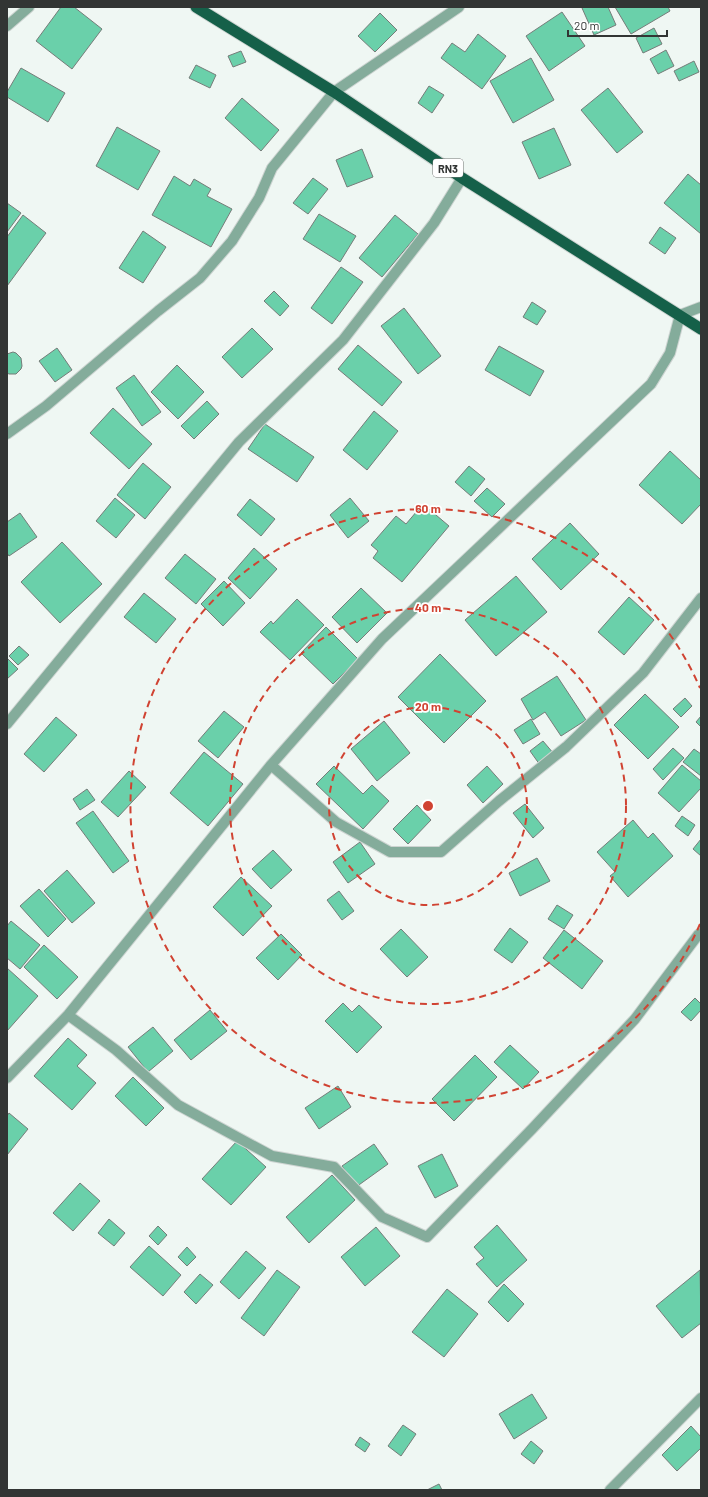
<svg xmlns="http://www.w3.org/2000/svg" width="708" height="1497" font-family="Barlow,sans-serif">
  <style>
    .building { fill: #6ad0aa; stroke: #757c79 }
    .lines { fill: none; stroke-linecap: round; stroke-linejoin: round }
    .minor-casing { stroke: #cdd4d1; stroke-width: 12 }
    .trunk-casing { stroke: #cdd4d1; stroke-width: 13 }
    .minor { stroke: #84ac9b; stroke-width: 10 }
    .trunk { stroke: #156049; stroke-width: 11 }
    .ring { fill: none; stroke: #d04332; stroke-width: 2; stroke-dasharray: 7 5 }
    .labels { text-anchor: middle; dominant-baseline: central; stroke-width: 3.5; stroke-linejoin: round; paint-order: stroke }
    .shield { fill: #fff; stroke: #707271; stroke-width: 1 }
    .shield-label { font-size: 11px; font-weight: bold; fill: #323534 }
    .centre { fill: #d04332; stroke: #fff; stroke-width: 2 }
    .ring-label { font-size: 12px; text-anchor: middle; font-weight: bold; fill: #d04332; stroke: #fff; stroke-width: 3.5; stroke-linejoin: round; paint-order: stroke }
  </style>
  <rect width="100%" height="100%" fill="#eff7f3"/>
  <!-- building -->
  <path class="building" d="M61,7H74L102,29L72,69L36,41Z
    M584,7H608L616,25L594,35L582,8Z
    M615,7H668L670,11L631,34Z
    M562,12L585,46L549,71L526,36Z
    M380,13L397,30L375,52L358,36Z
    M654,28L662,44L643,53L636,38Z
    M478,34L506,56L482,89L441,58L452,43L465,52Z
    M666,50L674,66L658,74L650,59Z
    M241,51L246,62L233,67L228,56Z
    M531,58L554,100L513,123L490,81Z
    M694,61L699,72L679,81L674,71Z
    M196,65L216,75L210,88L189,78Z
    M21,68L65,93L48,122L7,97V92Z
    M429,86L444,95L432,113L418,103Z
    M608,88L643,132L617,153L581,110Z
    M242,98L279,130L261,151L225,118Z
    M117,127L160,151L138,190L96,166Z
    M554,128L571,165L539,179L522,142Z
    M362,149L373,177L347,187L336,160Z
    M688,174L701,185V234L664,203Z
    M174,176L190,186L194,179L211,189L207,196L232,209L211,247L152,215Z
    M313,178L328,189L308,214L293,203Z
    M7,203L21,213L7,232Z
    M319,214L356,236L340,262L303,239Z
    M23,215L46,233L7,286V237Z
    M395,215L418,234L382,277L359,258Z
    M660,227L676,238L665,254L649,243Z
    M143,231L166,247L143,283L119,268Z
    M341,267L363,282L332,324L311,308Z
    M274,291L289,306L280,316L264,301Z
    M532,302L546,311L537,325L523,317Z
    M404,308L441,356L418,374L381,326Z
    M252,328L273,349L242,378L222,357Z
    M358,345L402,382L382,406L338,369Z
    M499,346L544,371L530,396L485,370Z
    M57,348L72,370L55,382L39,361Z
    M13,352L16,353L21,358L22,366L21,369L16,374H9L7,373V354Z
    M177,365L204,392L178,419L151,392Z
    M134,375L161,412L142,426L116,388Z
    M207,401L219,414L194,439L181,426Z
    M113,408L152,444L129,469L90,433Z
    M374,411L398,431L367,470L343,450Z
    M265,424L314,457L297,482L248,449Z
    M670,451L701,480V504L682,524L639,485Z
    M143,463L171,487L145,519L117,495Z
    M469,466L485,479L471,496L455,482Z
    M487,488L505,504L492,517L474,501Z
    M115,498L135,515L116,538L96,521Z
    M350,498L369,521L348,538L330,515Z
    M250,499L275,519L261,536L237,515Z
    M423,504L449,526L402,582L373,558L378,551L371,545L396,516L406,524Z
    M20,513L37,537L9,556L7,553V522Z
    M570,523L599,554L561,590L532,559Z
    M62,542L102,584L60,623L21,582Z
    M254,548L277,569L250,599L228,578Z
    M185,554L216,579L196,604L165,578Z
    M516,576L547,612L496,656L465,620Z
    M224,581L245,603L223,626L201,604Z
    M361,588L387,613L357,643L332,617Z
    M144,593L176,619L156,643L124,617Z
    M629,597L654,620L624,655L598,632Z
    M297,599L324,625L290,660L260,632L271,621L273,624Z
    M326,627L358,659L333,684L301,653Z
    M19,646L29,655L18,665L9,656Z
    M440,654L486,701L444,743L398,697Z
    M7,658L18,669L7,679Z
    M557,676L586,720L561,736L545,712L533,720L521,699Z
    M645,694L679,727L648,759L614,725Z
    M685,698L692,706L681,717L673,709Z
    M224,711L244,727L218,758L198,741Z
    M701,716V727L696,722Z
    M56,717L77,735L44,772L24,754Z
    M531,719L540,734L523,744L514,730Z
    M384,721L410,753L377,781L351,749Z
    M543,741L554,754L540,765L530,751Z
    M673,748L684,758L663,780L653,769Z
    M694,749L701,754V776L683,762Z
    M204,752L243,784L208,826L170,793Z
    M682,765L701,781V788L679,812L658,793Z
    M334,766L363,794L372,785L389,801L363,829L316,784Z
    M487,766L503,784L483,803L467,785Z
    M129,771L146,787L118,817L101,802Z
    M87,789L95,800L80,810L73,799Z
    M525,804L544,828L533,838L513,813Z
    M417,805L431,820L408,844L393,829Z
    M93,811L129,861L113,873L76,823Z
    M682,816L695,825L688,836L675,826Z
    M633,820L648,838L653,833L673,856L628,897L610,876L615,872L597,852Z
    M701,839V856L693,849Z
    M360,842L375,864L348,883L333,862Z
    M273,850L292,870L271,889L252,869Z
    M537,858L550,881L520,896L509,873Z
    M67,870L95,903L72,923L44,891Z
    M241,877L272,906L243,936L213,907Z
    M39,889L66,919L48,937L20,906Z
    M339,891L354,911L342,920L327,900Z
    M557,905L573,915L564,929L548,919Z
    M11,921L40,945L20,969L7,958V926Z
    M510,928L528,942L512,963L494,950Z
    M401,929L428,957L407,977L380,949Z
    M564,930L603,961L582,989L543,958Z
    M281,934L302,955L278,980L256,958Z
    M44,945L78,977L57,999L24,967Z
    M7,968L38,996L7,1031Z
    M695,998L701,1004V1010L691,1021L681,1012Z
    M343,1003L352,1012L359,1005L382,1027L357,1053L325,1021Z
    M210,1010L227,1031L191,1060L174,1040Z
    M153,1027L173,1051L148,1072L128,1047Z
    M68,1038L87,1055L77,1066L96,1083L72,1110L34,1076Z
    M510,1045L539,1072L523,1089L494,1062Z
    M475,1055L497,1077L454,1121L432,1099Z
    M133,1077L164,1108L146,1126L115,1096Z
    M338,1086L351,1107L319,1129L305,1108Z
    M9,1113L28,1129L7,1155V1116Z
    M237,1141L266,1167L231,1205L202,1179Z
    M374,1144L388,1164L356,1187L342,1166Z
    M442,1154L458,1186L435,1198L418,1166Z
    M332,1175L355,1200L309,1243L286,1217Z
    M80,1183L100,1201L73,1231L53,1213Z
    M109,1219L125,1233L114,1246L98,1233Z
    M497,1225L527,1260L497,1287L476,1264L484,1258L474,1247Z
    M158,1226L167,1235L158,1245L149,1236Z
    M376,1227L400,1256L365,1286L341,1257Z
    M149,1246L181,1275L163,1296L130,1267Z
    M187,1247L196,1257L187,1266L178,1257Z
    M246,1251L266,1268L239,1299L220,1282Z
    M277,1270L300,1287L264,1336L241,1318Z
    M700,1270L701,1323L682,1338L656,1306Z
    M200,1274L213,1285L196,1304L184,1292Z
    M504,1284L524,1304L508,1322L488,1302Z
    M447,1289L478,1314L444,1357L412,1332Z
    M532,1394L547,1418L514,1439L499,1414Z
    M403,1425L416,1434L401,1456L388,1446Z
    M691,1426L701,1437V1448L677,1471L662,1455Z
    M360,1437L370,1444L365,1452L355,1445Z
    M531,1441L543,1451L534,1464L521,1454Z
    M439,1484L442,1490H427Z"/>
  <g class="lines">
    <!-- minor casing -->
    <g class="minor-casing">
      <path id="minor" d="M7,26L29,7
        M7,434L46,406L158,311L200,278L232,241L259,198L272,168L334,92L459,7
        M7,724L239,442L343,340L434,223L462,178
        M271,765L336,822L390,852H441L499,801L566,747L643,673L701,598
        M68,1015L116,1050L178,1105L272,1156L334,1167L382,1217L427,1237L532,1129L635,1019L698,935L701,933
        M7,1078L68,1015L271,765L382,639L651,384L670,353L680,315L701,307
        M610,1490L701,1398"/>
    </g>
    <!-- trunk casing -->
    <g class="trunk-casing">
      <path id="trunk" d="M196,7L334,92L462,178L701,329"/>
    </g>
    <!-- minor -->
    <use href="#minor" class="minor"/>
    <!-- trunk -->
    <use href="#trunk" class="trunk"/>
  </g>
  <!-- distance rings -->
  <g class="ring">
    <circle cx="428" cy="806" r="99"/>
    <circle cx="428" cy="806" r="198"/>
    <path d="M700 924A297 297 0 1 1 700 688"/>
  </g>
  <g class="labels">
    <!-- shield labels -->
    <rect class="shield" x="433" y="159" width="30" height="18" rx="3"/>
    <g class="shield-label">
      <text x="448" y="168">RN3</text>
    </g>
  </g>
  <circle cx="428" cy="806" r="6" class="centre"/>
  <g class="ring-label">
    <text x="428" y="513">60 m</text>
    <text x="428" y="612">40 m</text>
    <text x="428" y="711">20 m</text>
  </g>
  <!-- border -->
  <rect width="708" height="1497" fill="none" stroke="#323534" stroke-width="16"/>
  <!-- scale -->
  <path d="M568 30v6h99v-6" fill="none" stroke="#323534" stroke-width="2"/>
  <text x="574" y="30" font-size="12" fill="#323534" stroke="#ffffff" stroke-width="3" paint-order="stroke">20 m</text>
</svg>
